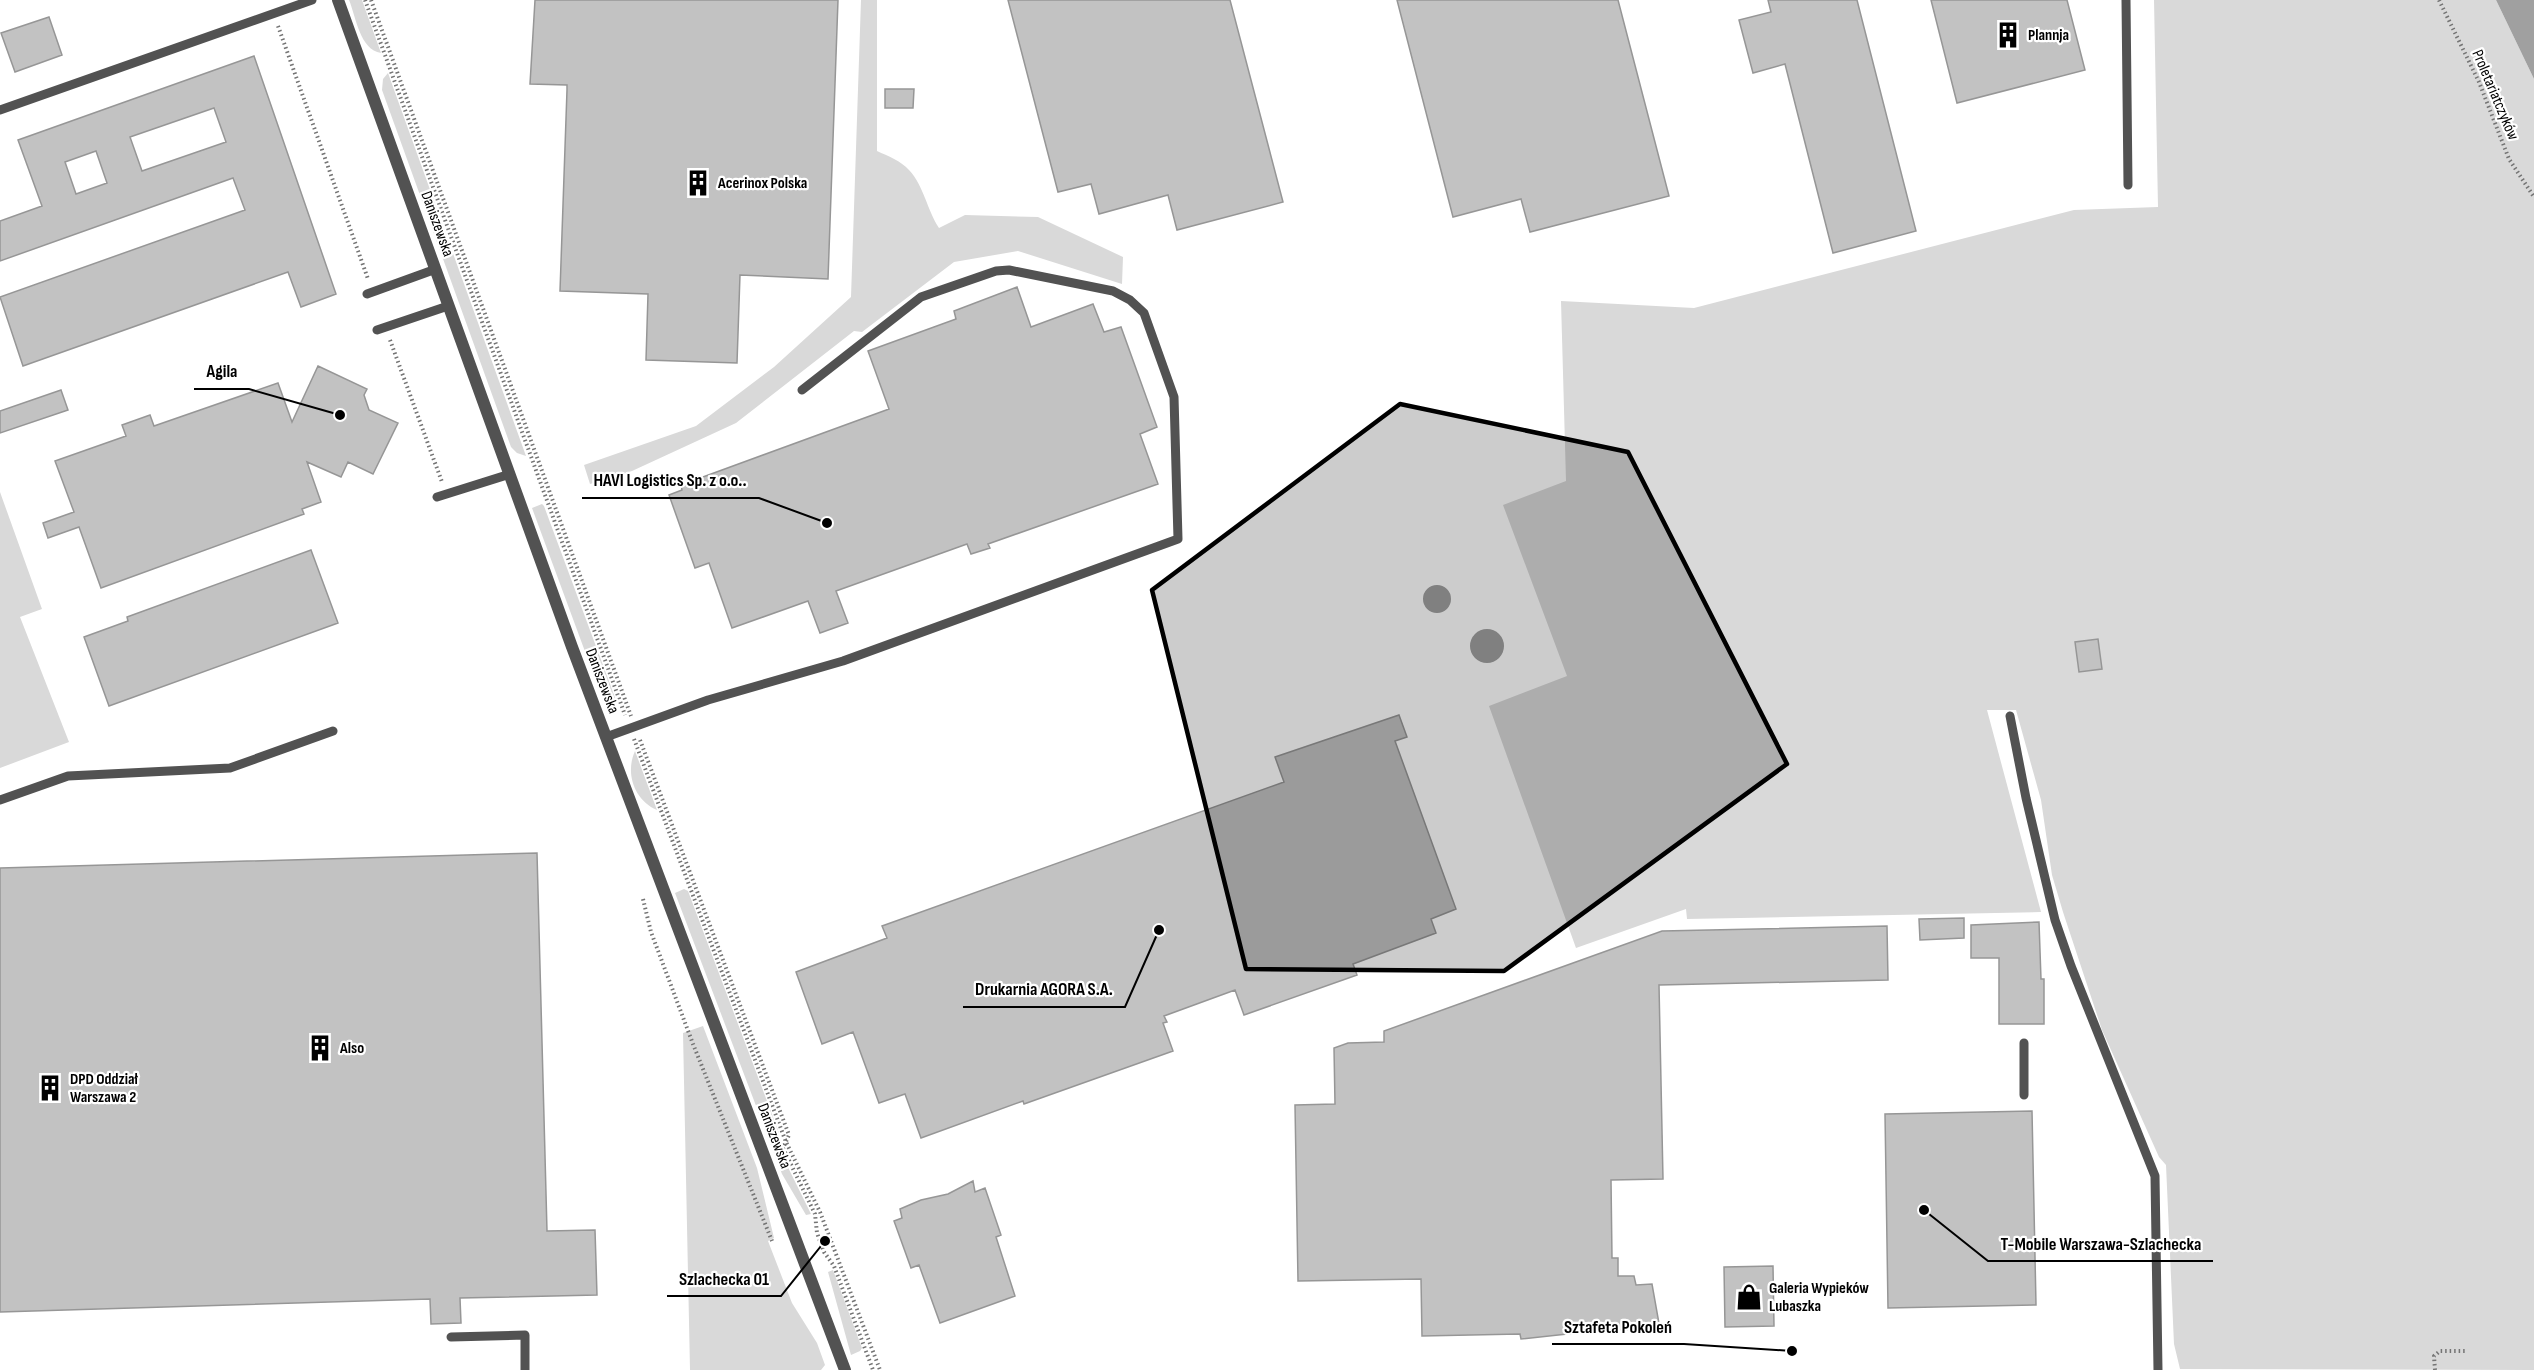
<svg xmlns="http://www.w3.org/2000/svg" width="2534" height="1370" font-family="'Sofia Sans Condensed',sans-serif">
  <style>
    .green { fill: #d9d9d9 }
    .water { fill: #a0a0a0 }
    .building { fill: #c2c2c2; stroke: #969696; stroke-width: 1.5; fill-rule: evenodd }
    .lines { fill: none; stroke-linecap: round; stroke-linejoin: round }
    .path { stroke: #747474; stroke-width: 4; stroke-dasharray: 1.5 3; stroke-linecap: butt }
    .service { stroke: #525252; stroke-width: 9 }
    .minor { stroke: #525252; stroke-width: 12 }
    .marked { fill: #000; fill-opacity: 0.2; stroke: #000; stroke-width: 4.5; stroke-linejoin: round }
    .labels { text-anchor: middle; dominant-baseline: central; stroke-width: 4.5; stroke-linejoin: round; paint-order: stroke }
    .poi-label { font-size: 16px; font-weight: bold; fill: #000; stroke: #fff; text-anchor: start }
    .street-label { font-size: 16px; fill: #000; stroke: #fff }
    .leader { fill: none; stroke: #000; stroke-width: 2 }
    .callout-dot { fill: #000; stroke: #fff; stroke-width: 2 }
    .callout-label { font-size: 18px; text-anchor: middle; font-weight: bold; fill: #000; stroke: #fff; stroke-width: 4.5; stroke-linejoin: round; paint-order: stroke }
  </style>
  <rect width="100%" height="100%" fill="#fff"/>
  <!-- green -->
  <path class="green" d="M349,0H362L381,53C360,50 356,17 349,0Z
    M861,0H877V151C888,156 901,161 909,170C924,186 927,210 939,228L965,215L1038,217L1123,257L1122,284L1018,251L954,262L862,332L854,331L736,423L632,471L590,484L584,465L696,426L774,367L851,297Z
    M2154,0H2496L2534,79V1370L2180,1369L2174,1344L2166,1165L2159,1157L2102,1030L2063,912L2052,875L2041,800L2016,710H1987L2041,912L1687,919L1686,909L1576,948L1489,706L1567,676L1503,505L1566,481L1561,301L1694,308L2074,210L2158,207Z
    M388,73L526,456L517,453L511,447L382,90L383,79Z
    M0,492L42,609L20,617L69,742L0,768Z
    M542,504L544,506L617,703L604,694L597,684L532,508Z
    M635,751L657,810C634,800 625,773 635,751Z
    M684,889L688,891L779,1133L776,1143L811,1214L806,1215L782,1174L675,893Z
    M703,1026L757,1168L774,1238L768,1241L792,1303L817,1343L825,1365L821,1370H690L683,1033Z
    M833,1270L862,1348L860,1351L851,1355L828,1272Z"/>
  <!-- water -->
  <path class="water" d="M2496,0H2534V79Z
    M1423 599a14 14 0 1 1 28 0a14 14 0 1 1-28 0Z
    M1470 646a17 17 0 1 1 34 0a17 17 0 1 1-34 0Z"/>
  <!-- building -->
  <path class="building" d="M535,0H838L828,279L740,275L737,363L646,360L648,294L560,291L567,90V85L530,84Z
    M1008,0H1230L1283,202L1177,230L1168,195L1099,214L1091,184L1058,192Z
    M1397,0H1618L1669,196L1530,232L1521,199L1453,217Z
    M1768,0H1857L1916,231L1833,253L1785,64L1753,73L1739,20L1771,12Z
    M1931,0H2067L2085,70L1957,103Z
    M49,17L62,55L15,72L1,33Z
    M254,56L336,294L301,307L288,272L23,366L0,297L245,210L233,178L0,261V221L42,206L18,140ZM214,108L226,142L142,171L130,137ZM96,151L107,183L76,194L65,162Z
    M885,89H914L913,108H885Z
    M1017,287L1031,327L1093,304L1104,332L1121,327L1157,427L1140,434L1158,484L988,544L990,548L971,554L967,544L836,591L848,623L820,633L808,601L732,628L709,563L695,568L669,495L682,490L681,485L889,409L868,351L956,319L954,311Z
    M318,366L367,389L364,395L369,410L398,423L373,474L348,462L341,477L307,462L321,502L302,509L304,514L101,588L79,527L48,538L43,523L74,512L55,461L126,436L122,425L150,415L154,426L278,383L292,422Z
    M61,390L68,410L0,433V411Z
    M311,550L338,623L109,706L84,637L128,621L127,617Z
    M2098,639L2102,669L2079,672L2075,642Z
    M1399,715L1407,737L1395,741L1456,909L1431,919L1436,933L1353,964L1357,975L1244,1015L1235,990L1164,1016L1167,1022L1163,1023L1173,1051L1024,1104L1023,1101L921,1138L905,1094L879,1103L853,1032L822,1044L796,972L887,938L882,926L1284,782L1275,757Z
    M537,853L547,1231L595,1230L597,1295L460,1298L461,1323L431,1324L430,1299L0,1312V868Z
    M1964,918V938L1920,940L1919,919Z
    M2039,922L2041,979H2044V1024H1999V958H1971V925Z
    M1887,926L1888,980L1659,985L1663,1179L1611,1180L1612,1258H1618V1276H1634L1636,1285L1652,1284L1660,1329L1604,1330L1521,1339L1520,1334L1422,1336L1421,1279L1298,1281L1295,1105L1335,1104L1334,1048L1348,1043L1384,1042V1031L1662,931Z
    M2032,1111L2036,1305L1888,1308L1885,1114Z
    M973,1181L975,1192L985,1188L1001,1235L996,1237L1015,1296L940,1323L919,1265L911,1268L894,1221L902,1218L900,1209L921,1200L948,1194Z
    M1773,1266L1774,1326L1725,1327L1724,1267Z"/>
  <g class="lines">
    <!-- path -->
    <path class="path" d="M365,0L625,715
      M371,0L631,716
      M2439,0L2479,82L2509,159L2534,197
      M278,26L368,279
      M390,340L442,482
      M634,739L786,1142L820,1212L880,1370
      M640,740L789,1135L783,1148L815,1214L817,1233L824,1252L834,1266L873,1370
      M643,899L651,932L693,1044L772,1241
      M2435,1370L2434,1356L2440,1351H2467"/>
    <!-- service -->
    <path class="service" d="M2126,0L2128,185
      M0,110L312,0
      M367,294L436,269
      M377,330L448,306
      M437,497L510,474
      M2010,716L2026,798L2055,920L2071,966L2155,1176L2158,1370
      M606,737L708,700L843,661L1178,539L1174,397L1144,313L1130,300L1113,291L1009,270L996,271L921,297L802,390
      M0,800L68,776L230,768L333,731
      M2024,1095V1043
      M451,1337L525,1335V1370"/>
    <!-- minor -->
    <path class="minor" d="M338,0L572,647L845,1370"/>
  </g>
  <!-- marked area -->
  <path class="marked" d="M1400,404L1628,452L1787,764L1504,971L1246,969L1152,590Z"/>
  <!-- icons -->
  <defs>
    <g id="building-bare" transform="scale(2.07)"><path d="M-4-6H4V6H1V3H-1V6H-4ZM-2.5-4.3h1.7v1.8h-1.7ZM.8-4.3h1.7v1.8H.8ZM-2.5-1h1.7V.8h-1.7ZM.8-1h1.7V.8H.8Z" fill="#000" stroke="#fff" stroke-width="2.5" paint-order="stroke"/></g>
    <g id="shop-bare" transform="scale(2.07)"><path d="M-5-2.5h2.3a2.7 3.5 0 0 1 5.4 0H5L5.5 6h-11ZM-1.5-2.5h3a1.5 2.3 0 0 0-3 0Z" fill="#000" stroke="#fff" stroke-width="2.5" paint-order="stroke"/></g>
  </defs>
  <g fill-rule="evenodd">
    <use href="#building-bare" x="2008" y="35"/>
    <use href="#building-bare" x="698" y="183"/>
    <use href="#building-bare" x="320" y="1048"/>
    <use href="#building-bare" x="50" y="1088"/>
    <use href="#shop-bare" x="1749" y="1297"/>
  </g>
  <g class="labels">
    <!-- poi labels -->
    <g class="poi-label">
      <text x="2028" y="35">Plannja</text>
      <text x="718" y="183">Acerinox Polska</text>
      <text x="340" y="1048">Also</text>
      <text x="70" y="1079">DPD Oddział<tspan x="70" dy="18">Warszawa 2</tspan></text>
      <text x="1769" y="1288">Galeria Wypieków<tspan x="1769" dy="18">Lubaszka</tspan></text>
    </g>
    <!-- street labels -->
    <g class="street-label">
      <text transform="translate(2495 95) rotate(67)">Proletariatczyków</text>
      <text transform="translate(437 224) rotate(70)">Daniszewska</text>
      <text transform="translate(602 681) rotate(69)">Daniszewska</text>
      <text transform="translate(774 1136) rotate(69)">Daniszewska</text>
    </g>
  </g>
  <!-- callouts -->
  <path class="leader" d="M340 415L249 389H194M827 523L759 498H582M1159 930L1125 1007H963M1924 1210L1988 1261H2213M825 1241L781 1296H667M1792 1351L1684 1344H1552"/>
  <g class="callout-dot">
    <circle cx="340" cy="415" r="6"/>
    <circle cx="827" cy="523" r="6"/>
    <circle cx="1159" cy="930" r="6"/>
    <circle cx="1924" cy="1210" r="6"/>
    <circle cx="825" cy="1241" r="6"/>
    <circle cx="1792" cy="1351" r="6"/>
  </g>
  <g class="callout-label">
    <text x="222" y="377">Agila</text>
    <text x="670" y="486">HAVI Logistics Sp. z o.o..</text>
    <text x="1044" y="995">Drukarnia AGORA S.A.</text>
    <text x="2101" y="1250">T-Mobile Warszawa-Szlachecka</text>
    <text x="724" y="1285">Szlachecka 01</text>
    <text x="1618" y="1333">Sztafeta Pokoleń</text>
  </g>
</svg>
